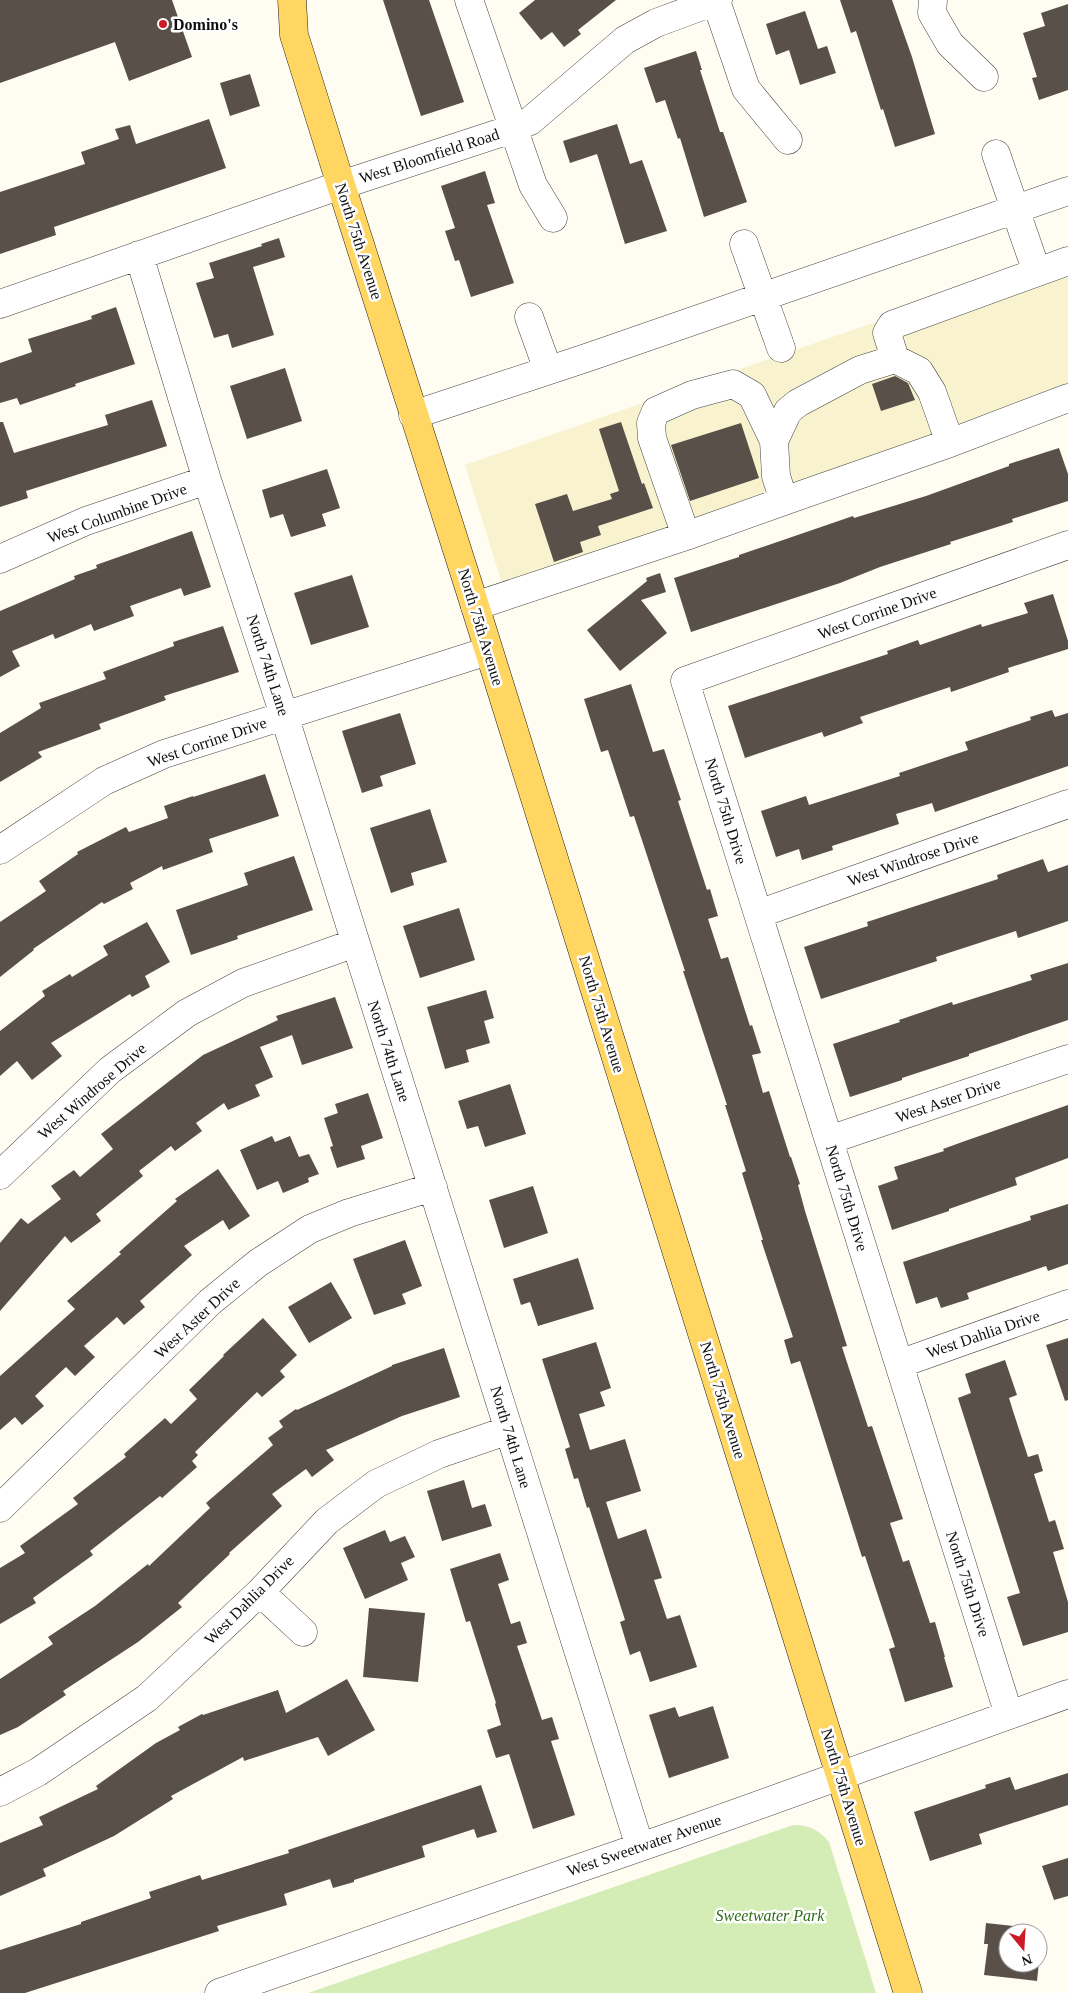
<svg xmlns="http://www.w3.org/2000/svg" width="1068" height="1993" font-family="'Times New Roman',serif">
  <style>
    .farmland { fill: #f8f3ce }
    .green { fill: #d4edb7 }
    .building { fill: #59504a }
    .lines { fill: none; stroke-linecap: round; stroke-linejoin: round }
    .minor-casing { stroke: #424242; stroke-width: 29 }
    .major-casing { stroke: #202020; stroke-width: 29 }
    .minor { stroke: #fff; stroke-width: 28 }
    .major { stroke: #ffd661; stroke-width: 28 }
    .poi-dot { fill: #cb1b27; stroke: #fff; stroke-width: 2 }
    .labels { text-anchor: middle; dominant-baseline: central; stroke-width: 5; stroke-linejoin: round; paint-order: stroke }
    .poi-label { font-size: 16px; font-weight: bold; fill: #0f0f0f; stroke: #fff; text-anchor: start }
    .street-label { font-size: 16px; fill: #0f0f0f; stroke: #fff }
    .park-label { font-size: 16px; font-style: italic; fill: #2c6d19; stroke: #fff }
  </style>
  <rect width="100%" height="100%" fill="#fffcf1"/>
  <!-- farmland -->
  <path class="farmland" d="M1068,255V413L510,609L465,465Z"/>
  <!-- green -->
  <path class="green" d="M793,1825C809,1825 819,1830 829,1842L876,1993H308Z"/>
  <!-- building -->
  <path class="building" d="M0,0H172L192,57L129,81L115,42L0,83Z
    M383,0H429L464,102L421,116Z
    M535,0H616L578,30L581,34L564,47L552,32L541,40L519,13Z
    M840,0H892L912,57L935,134L895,147L883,109L881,110L856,31L851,33Z
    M1068,4V90L1039,100L1032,78L1037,77L1023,33L1045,26L1041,13Z
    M805,11L818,49L827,46L836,73L800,85L789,50L776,55L766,24Z
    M696,51L702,70H700L720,132H723L747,202L704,217L680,138L678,139L665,100L656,103L644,68Z
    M250,74L260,106L230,116L220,83Z
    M209,119L226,168L54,227L56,235L0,254V192L85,164L81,152L119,139L115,129L130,125L136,144Z
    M617,124L630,164L642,160L667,231L625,244L597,154L570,163L563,141Z
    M485,171L495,203L487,205L514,283L471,297L459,260L455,261L445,231L455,228L441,186Z
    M279,238L285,257L253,267L274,335L232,348L228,334L214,338L196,283L214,278L209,263L262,246L261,244Z
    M116,307L135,364L75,384L76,386L20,405L17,398L0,403V363L32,352L28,339L92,319L91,316Z
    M285,368L302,421L247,439L230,386Z
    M895,376L908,383L915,400L881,411L872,384Z
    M152,400L167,446L26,491L28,498L0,507V422H3L14,453L108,425L105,415Z
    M621,422L642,484L644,483L653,508L598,526L601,535L580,542L583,552L554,562L535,504L567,494L573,511L612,499L610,494L619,491L599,429Z
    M741,423L759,478L690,501L671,445Z
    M1059,448L1068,474V501L1012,519L1013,522L950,542L951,544L880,567L840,583L691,632L674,578L739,557V555L853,516L854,518L926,496L1009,466V464Z
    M327,469L340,508L322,514L326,526L291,537L283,514L270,518L262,490Z
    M192,531L211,587L184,596L181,588L130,606L134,616L94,631L91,624L55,639L53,634L12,651L20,666L0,677V611L75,579L74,576L97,568L96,565Z
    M660,573L666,592L641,600L667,633L620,671L587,630L647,581L646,578Z
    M352,575L369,627L311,645L294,593Z
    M1053,594L1068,641V649L1008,668L1009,672L951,692L950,687L860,717L863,723L824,737L822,732L745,758L728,706L888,654L887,651L918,640L920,645L981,624L982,627L1028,613L1024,603Z
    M223,626L239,672L164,696L166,700L99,724L101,729L38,752L42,757L0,782V733L41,708L39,703L106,679L103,672L174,646L173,642Z
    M631,684L653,752L664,749L681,800L678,801L707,890L710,889L718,916L708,919L721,959L728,957L750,1026L752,1025L761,1053L752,1055L763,1093L769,1091L790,1157H791L800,1184L798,1185L805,1211L847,1346L842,1347L868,1427L872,1426L903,1519L890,1523L903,1562L909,1560L930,1623L935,1622L945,1657H944L953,1687L905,1702L889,1649L895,1647L865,1556L862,1557L800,1361L791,1364L784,1340L793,1337L761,1240H763L742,1173L746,1171L725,1105H727L683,971H685L634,816L630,817L608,750L601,752L584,699Z
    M1052,710L1055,717L1068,713V766L935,812L932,803L896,814L899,824L832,846L833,850L802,860L799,849L776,857L761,811L806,796L809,805L900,776L899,773L968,750L965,742L1031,720L1030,717Z
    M400,713L416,764L380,776L383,786L362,793L342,731Z
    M265,774L279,816L209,839L213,852L163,870L162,866L130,883L133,889L104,904L102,902L33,949L34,950L0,977V922L46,891L39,881L78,854L77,852L126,827L129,832L168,818L164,806L193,796V797Z
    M430,809L447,862L411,873L414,885L391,893L370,828Z
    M294,856L313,910L237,936L238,939L191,955L176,910L248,885L244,873Z
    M1043,859L1048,872L1068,865V921L1018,938L1016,931L936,957L937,961L821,999L804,947L868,926L867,922L998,879L997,875Z
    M459,908L475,960L420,978L403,926Z
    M147,922L170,962L145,976L150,987L132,997L130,994L51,1043L62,1056L32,1080L17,1061L0,1076V1031L45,996L42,991L70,974L72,977L108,955L103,946Z
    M1068,963V1020L969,1054V1056L902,1078V1080L850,1097L833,1044L900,1022L899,1020L952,1002L953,1005L1032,980L1030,975Z
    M486,990L494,1018L484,1021L490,1043L466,1050L469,1062L445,1069L427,1007Z
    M335,997L353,1048L302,1065L292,1035L260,1047L273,1077L255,1085L260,1096L228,1110L224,1103L196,1123L202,1131L175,1151L171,1146L139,1171L143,1176L96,1214L101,1221L71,1243L65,1236L0,1311V1243L21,1218L28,1224L61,1199L51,1186L74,1170L80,1177L113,1149L101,1134L203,1055L278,1020L276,1016Z
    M510,1084L526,1134L485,1147L478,1126L467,1129L458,1101Z
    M368,1093L383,1138L361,1146L365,1159L337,1168L330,1147L333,1146L324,1118L338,1113L335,1104Z
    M1068,1105V1158L1015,1178L1017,1185L949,1209V1211L892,1230L878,1186L898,1179L894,1167L944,1151L943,1149L965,1141Z
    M272,1136L275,1142L290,1136L299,1157L309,1154L319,1174L308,1178L309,1182L283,1193L278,1181L257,1190L240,1150Z
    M218,1169L250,1216L229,1230L223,1220L184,1246L192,1255L140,1301L145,1307L124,1325L117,1317L84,1346L95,1357L75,1376L66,1367L35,1396L44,1406L22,1425L15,1417L0,1430V1376L75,1309L67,1301L121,1254L119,1252L177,1201L175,1199Z
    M533,1186L548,1233L504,1248L489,1200Z
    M1068,1204V1264L1048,1271L1046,1266L967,1293L969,1299L941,1308L937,1297L916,1304L903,1262L1031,1220L1030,1216Z
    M405,1240L422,1286L402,1294L406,1304L374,1315L353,1259Z
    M578,1258L594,1309L538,1326L530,1302L521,1305L513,1279Z
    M331,1282L352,1318L309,1343L288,1307Z
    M263,1318L297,1355L280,1371L285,1377L262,1397L257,1392L195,1452L198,1455L192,1461L197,1467L162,1498L160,1496L90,1551L93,1555L33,1598L36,1603L0,1624V1568L25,1553L20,1546L78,1504L73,1498L126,1457L124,1454L165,1418L171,1424L197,1399L189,1390L224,1356L223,1355Z
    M1068,1338V1400L1065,1401L1046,1345Z
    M596,1342L611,1388L600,1392L605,1406L579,1414L590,1450L625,1439L641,1491L606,1502L618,1539L646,1529L662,1578L654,1580L667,1619L680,1615L697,1667L650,1682L640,1651L630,1655L620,1622L625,1620L589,1507L587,1508L578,1478L574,1479L565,1449L570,1447L542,1359Z
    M444,1348L460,1397L402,1416L326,1450L334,1460L312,1477L306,1469L272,1494L282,1506L229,1553L230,1554L178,1603L182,1607L138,1642L63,1691L66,1695L18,1727L0,1735V1679L53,1644L48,1637L95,1606L148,1564L149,1566L210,1508L206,1503L273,1445L268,1438L283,1427L279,1421L296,1409L297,1410L392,1366V1365Z
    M1005,1360L1017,1395L1009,1398L1013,1411L1028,1457L1038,1454L1043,1471L1034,1474L1049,1522L1055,1520L1064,1549L1053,1552L1068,1602V1632L1023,1646L1007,1597L1020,1593L958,1398L971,1393L965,1374Z
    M464,1480L472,1508L485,1504L492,1526L442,1541L427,1491Z
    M385,1530L390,1542L405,1536L415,1557L401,1563L408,1580L365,1599L343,1548Z
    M500,1553L509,1580L498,1584L511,1624L520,1621L527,1643L517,1646L542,1720L552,1717L559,1739L551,1741L575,1815L533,1829L509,1754L496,1758L487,1730L501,1725L495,1704L496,1703L470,1621L466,1622L450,1569Z
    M369,1608L425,1613L418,1682L363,1677Z
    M347,1679L375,1730L328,1756L318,1737L244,1761L243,1757L171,1796L173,1799L114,1836L43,1869L46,1876L0,1896V1843L43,1825L39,1817L98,1789L96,1786L156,1743L180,1730L178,1727L202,1714L203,1715L278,1690L286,1713Z
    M713,1706L729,1758L669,1778L649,1715L675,1707L679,1717Z
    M1068,1773V1805L979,1834L982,1844L930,1861L914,1812L986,1788L985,1785L1010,1777L1015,1790Z
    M481,1785L497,1832L477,1838L474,1829L422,1846L425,1857L354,1880V1882L333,1888L330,1879L284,1894L287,1905L217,1926L219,1931L25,1993H0V1950L81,1924V1922L151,1898L149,1892L200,1875L202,1880L289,1853L288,1850Z
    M1068,1858V1896L1054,1900L1042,1866Z
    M986,1923L1023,1927L1022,1933H1008V1963H1038V1952L1040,1953L1037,1981L984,1975L988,1944H984Z"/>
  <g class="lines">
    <!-- minor casing -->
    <g class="minor-casing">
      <path id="minor" d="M469,0L533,185L553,218
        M933,0L932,13L950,44L984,77
        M716,1L746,89L788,140
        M996,154L1032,258
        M744,244L781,348
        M139,255L207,480L284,715L640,1847
        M0,304L341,185L512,129L530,121L625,40L656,23L718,0
        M529,317L548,370
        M895,359L887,333L892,325L1068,261
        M413,415L586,358L1068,191
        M784,501L950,443
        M686,536L652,438L651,423L656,411L692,395L733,384L752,395L774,441
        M0,559L86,521L207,480
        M475,606L686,536L784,501L776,476L774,441L788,411L798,403L860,370L895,359L919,371L932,392L950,443L1068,398
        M0,850L104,781L164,754L488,651
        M758,914L1068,804
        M829,1140L1068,1059
        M0,1175L110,1070L187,1013L243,983L355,943
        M899,1364L1068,1304
        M0,1508L210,1302L258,1263L310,1229L349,1213L433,1187
        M260,1592L303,1632
        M1009,1715L685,681L1068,545
        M0,1792L38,1772L147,1698L260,1592L327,1521L376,1484L439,1454L509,1430
        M219,1993L675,1835L1068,1694"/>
    </g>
    <!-- major casing -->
    <g class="major-casing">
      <path id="major" d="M292,0L294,35L341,185L475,606L908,1993"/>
    </g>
    <!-- minor -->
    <use href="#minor" class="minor"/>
    <!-- major -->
    <use href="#major" class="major"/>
  </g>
  <!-- markers -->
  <circle class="poi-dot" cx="163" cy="24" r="5"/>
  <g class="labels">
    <!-- poi labels -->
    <g class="poi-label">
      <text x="173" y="24">Domino's</text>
    </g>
    <!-- street labels -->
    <g class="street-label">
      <text transform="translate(429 156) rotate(-18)">West Bloomfield Road</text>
      <text transform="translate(359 241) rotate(72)">North 75th Avenue</text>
      <text transform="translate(117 513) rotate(-20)">West Columbine Drive</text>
      <text transform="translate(877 613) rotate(-20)">West Corrine Drive</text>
      <text transform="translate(481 627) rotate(73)">North 75th Avenue</text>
      <text transform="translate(268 665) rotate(72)">North 74th Lane</text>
      <text transform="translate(207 742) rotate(-19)">West Corrine Drive</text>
      <text transform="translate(726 811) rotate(73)">North 75th Drive</text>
      <text transform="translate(913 859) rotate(-19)">West Windrose Drive</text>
      <text transform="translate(602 1014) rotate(73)">North 75th Avenue</text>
      <text transform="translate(389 1051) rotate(72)">North 74th Lane</text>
      <text transform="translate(92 1091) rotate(-41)">West Windrose Drive</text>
      <text transform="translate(948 1100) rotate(-19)">West Aster Drive</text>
      <text transform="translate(847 1198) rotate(73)">North 75th Drive</text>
      <text transform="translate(197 1318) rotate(-43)">West Aster Drive</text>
      <text transform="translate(983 1334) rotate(-19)">West Dahlia Drive</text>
      <text transform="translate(723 1400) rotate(73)">North 75th Avenue</text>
      <text transform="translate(511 1437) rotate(73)">North 74th Lane</text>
      <text transform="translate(968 1584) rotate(72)">North 75th Drive</text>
      <text transform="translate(249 1600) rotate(-45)">West Dahlia Drive</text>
      <text transform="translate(844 1787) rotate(73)">North 75th Avenue</text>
      <text transform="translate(644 1845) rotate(-19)">West Sweetwater Avenue</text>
    </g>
    <!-- park labels -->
    <g class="park-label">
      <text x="770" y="1915">Sweetwater Park</text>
    </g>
  </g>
  <!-- north arrow -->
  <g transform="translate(1023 1948) rotate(162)"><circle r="24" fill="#ffffff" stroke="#9f9f9f"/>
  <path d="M0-4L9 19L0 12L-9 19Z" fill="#cb1b27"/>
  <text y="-8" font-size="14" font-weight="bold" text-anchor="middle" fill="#0f0f0f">N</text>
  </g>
</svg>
